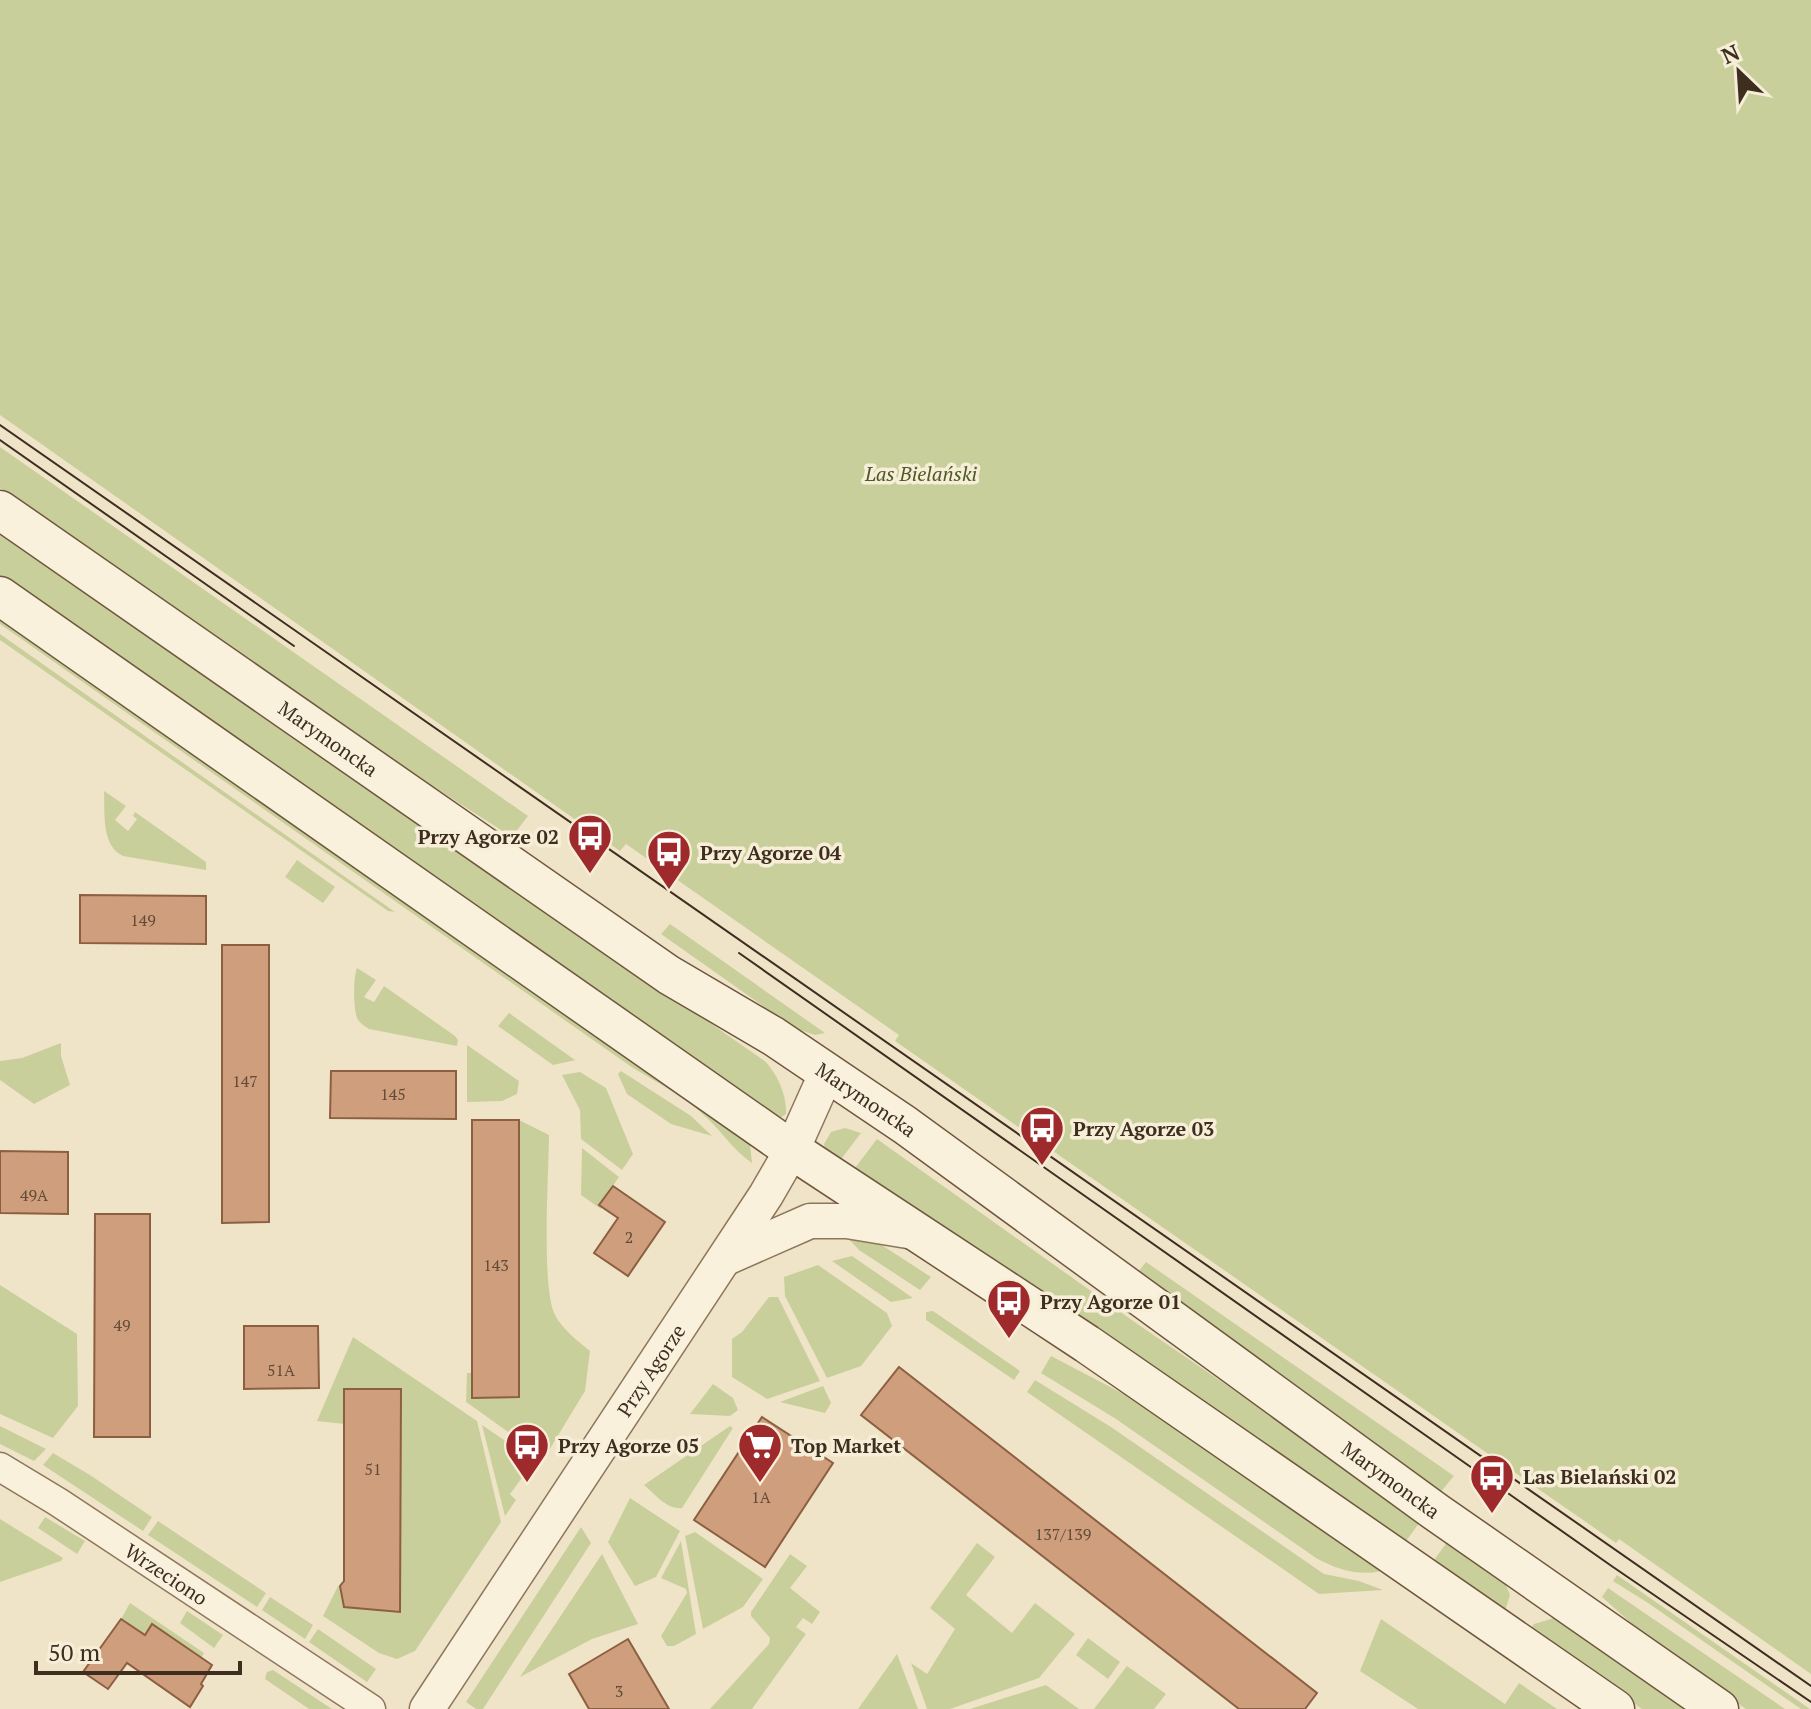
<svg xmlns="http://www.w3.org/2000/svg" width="1811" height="1709" font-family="'PT Serif',serif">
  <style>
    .green { fill: #c9cf9b }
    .building { fill: #cf9f7d; stroke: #8d5f41; stroke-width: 2 }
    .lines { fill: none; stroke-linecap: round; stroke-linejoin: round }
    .minor-casing { stroke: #8d765c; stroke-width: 31 }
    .tertiary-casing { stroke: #8d765c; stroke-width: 37 }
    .secondary-casing { stroke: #6f573f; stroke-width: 41 }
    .minor { stroke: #faf1dc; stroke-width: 28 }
    .tertiary { stroke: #faf1dc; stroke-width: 34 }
    .secondary { stroke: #faf1dc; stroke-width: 38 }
    .tram { stroke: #3d2e20; stroke-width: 2 }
    .labels { text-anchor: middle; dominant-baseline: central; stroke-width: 7; stroke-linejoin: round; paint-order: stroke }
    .number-label { font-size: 16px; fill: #624a37 }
    .park-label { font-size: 20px; font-style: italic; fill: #4d5a26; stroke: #f7eed8 }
    .street-label { font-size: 20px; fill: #3d2e20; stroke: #f7eed8 }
    .poi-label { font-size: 20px; font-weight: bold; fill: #3d2e20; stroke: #f7eed8; text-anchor: start }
  </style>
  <rect width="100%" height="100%" fill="#f0e4c8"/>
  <!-- green -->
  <path class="green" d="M0,0H1811V1674L1619,1539L1616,1543L895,1041L899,1035L626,844L620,851L0,415Z
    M0,447L528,816L512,837C337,727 171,604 0,488Z
    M0,528L766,1062C778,1076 787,1095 786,1114L777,1120L0,576Z
    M0,616L750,1143L752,1163C734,1151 723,1133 707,1118C686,1097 658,1083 633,1068L0,624Z
    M0,634L395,912L388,911L43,670L0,640Z
    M104,791L126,806L115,820L128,831L137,819L133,816L135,812L206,862V870L123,856C101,846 105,812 104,791Z
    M297,860L335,887L323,903L285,877Z
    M670,924L825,1033L815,1035L794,1028L661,934Z
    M357,968L376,980L364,997L374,1002L384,986L455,1036L458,1040L457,1046L369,1029C365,1026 361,1024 358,1020C353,1012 353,977 357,968Z
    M509,1013L575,1060H576L553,1065L498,1026Z
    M61,1043V1056L70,1085L34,1104L0,1080V1061L22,1058Z
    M467,1045L519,1081L517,1094L502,1101L467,1102Z
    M621,1071L691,1116L712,1136L671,1124L627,1094L618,1074Z
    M580,1072L606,1088L633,1154L622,1170L581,1139L580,1110L562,1075Z
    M519,1120L549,1135C549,1171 541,1289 555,1315C563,1330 578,1341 590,1351L585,1391L548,1452L538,1453L466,1402L467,1373H472L473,1398L519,1397Z
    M845,1128L861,1133L839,1162L825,1151L824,1144L831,1132Z
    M877,1139L1136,1323L1422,1519L1404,1544L852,1172Z
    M582,1148L619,1177L600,1204L601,1209L581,1195Z
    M842,1232L877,1242L931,1277L920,1290L859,1250Z
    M852,1256L913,1298L891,1302L832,1261Z
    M1146,1262L1454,1476L1453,1477L1439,1494L1138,1272Z
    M818,1265L887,1313L892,1326L861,1366L827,1378L785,1296L784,1277Z
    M0,1285L77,1334L78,1406L53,1438L0,1414Z
    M769,1297H778L820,1381L767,1399L732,1377V1339L742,1332Z
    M933,1311L1020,1371L1014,1380L926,1320V1312Z
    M353,1337L477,1421L501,1522L415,1651L397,1659L379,1653L323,1616L338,1586H340L345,1607L400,1611L401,1389H345L344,1424L317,1421Z
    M1051,1356L1160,1413L1387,1569C1364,1578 1337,1570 1316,1558L1116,1419L1041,1373Z
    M1035,1380L1111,1427L1324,1574L1359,1581L1383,1590L1319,1594L1027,1392Z
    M713,1384L733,1398L738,1410L730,1416L690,1414Z
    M823,1386L831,1403L825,1413L780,1402Z
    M482,1425L532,1459L536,1470L533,1473L527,1471L510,1494L516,1500L505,1516Z
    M0,1426L46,1449L34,1461L0,1444Z
    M730,1426L733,1428L682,1508C667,1510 655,1494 644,1485Z
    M53,1453L90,1475L152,1517L143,1531L43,1465Z
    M630,1498L680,1531L656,1577L635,1586L608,1542Z
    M45,1517L85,1541L77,1554L38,1528Z
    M0,1519L63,1558L61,1561L0,1582Z
    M158,1521L266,1593L257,1607L148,1535Z
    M581,1527L591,1543L483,1709H476L466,1702Z
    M695,1532L763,1579L743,1607L703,1629L685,1536Z
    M1450,1538L1504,1580L1510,1595L1505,1611L1432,1563Z
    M681,1541L696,1634L674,1646H667L661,1636L687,1593L686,1589L661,1578Z
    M977,1543L995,1557L966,1595L1012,1633L1035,1603L1075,1634L1039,1678L950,1709H927L911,1663L927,1674L955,1629L930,1608Z
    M602,1554L638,1624L592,1639L520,1677Z
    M790,1554L807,1566L790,1588L820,1612L812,1624L803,1618L796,1627L806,1634L752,1709H710L769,1644L770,1638L751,1616V1612Z
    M1617,1575L1810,1709H1801L1648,1603L1613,1581Z
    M1608,1588L1785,1709H1746L1659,1648L1602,1597Z
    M270,1597L313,1625L305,1639L262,1610Z
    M130,1603L204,1653L201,1658L153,1625L145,1636L121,1619Z
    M187,1611L223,1635L214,1648L180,1623Z
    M1554,1618L1562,1619L1690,1709H1642L1530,1630L1534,1624Z
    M1381,1619L1505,1704L1519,1683L1557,1709H1418L1360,1671Z
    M318,1629L376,1669L367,1682L309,1642Z
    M1088,1638L1120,1662L1108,1679L1076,1655Z
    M897,1654L918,1709H858Z
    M1127,1666L1166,1694L1154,1709H1094Z
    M273,1670L332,1709H309L265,1679L267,1672Z
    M1046,1685L1079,1709H970Z"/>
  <!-- building -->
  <path class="building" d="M80,895L206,896V944L80,943Z
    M222,945H269V1222L222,1223Z
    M331,1071H456V1119L330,1118Z
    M472,1120H519V1397L472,1398Z
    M0,1151L68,1152V1214L0,1213Z
    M613,1186L665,1222L628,1276L594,1253L618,1218L599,1205Z
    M95,1214H150V1437H94Z
    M244,1326H318L319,1388L244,1389Z
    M899,1367L1317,1693L1305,1709H1239L861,1415Z
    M344,1389H401L400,1612L344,1607L340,1586L344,1581Z
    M762,1417L833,1463L765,1567L694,1520Z
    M121,1619L145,1635L152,1624L212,1665L201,1684L203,1686L190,1707L127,1663L108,1689L83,1672Z
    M628,1639L669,1709H589L569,1674Z"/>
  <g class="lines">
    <!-- minor casing -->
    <g class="minor-casing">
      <g id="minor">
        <path id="s1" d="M0,1467L58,1502L371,1709"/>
      </g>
    </g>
    <!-- tertiary casing -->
    <g class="tertiary-casing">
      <g id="tertiary">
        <path d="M726,1258L810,1221H847L914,1232"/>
        <path id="s2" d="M427,1709L766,1195L792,1150L827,1072"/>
      </g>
    </g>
    <!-- secondary casing -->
    <g class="secondary-casing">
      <g id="secondary">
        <path id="s3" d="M0,510L669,975L773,1036L905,1125L1436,1512L1719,1709"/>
        <path d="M0,596L792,1150L1087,1344L1615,1709"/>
      </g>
    </g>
    <!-- minor -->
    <use href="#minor" class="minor"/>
    <!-- tertiary -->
    <use href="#tertiary" class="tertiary"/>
    <!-- secondary -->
    <use href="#secondary" class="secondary"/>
    <!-- tram -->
    <path class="tram" d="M0,425L1811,1686
      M0,440L294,646
      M739,953L1613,1567L1811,1702"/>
  </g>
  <!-- icons -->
  <defs>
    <g id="bus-pin" transform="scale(2.3)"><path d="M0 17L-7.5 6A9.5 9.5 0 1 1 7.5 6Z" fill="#9e2a2b" stroke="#f7eed8"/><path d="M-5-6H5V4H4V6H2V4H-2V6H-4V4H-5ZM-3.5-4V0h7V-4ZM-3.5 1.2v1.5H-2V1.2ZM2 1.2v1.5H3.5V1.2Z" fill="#fff"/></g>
    <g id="supermarket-pin" transform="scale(2.3)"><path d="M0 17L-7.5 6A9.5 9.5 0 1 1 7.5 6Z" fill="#9e2a2b" stroke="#f7eed8"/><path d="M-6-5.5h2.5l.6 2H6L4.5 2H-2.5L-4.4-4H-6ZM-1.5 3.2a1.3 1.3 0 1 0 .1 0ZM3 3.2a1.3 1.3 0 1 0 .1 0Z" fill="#fff"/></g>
  </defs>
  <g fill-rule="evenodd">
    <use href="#bus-pin" x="590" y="836"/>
    <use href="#bus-pin" x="669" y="852"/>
    <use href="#bus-pin" x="1042" y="1128"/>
    <use href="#bus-pin" x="1009" y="1301"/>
    <use href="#bus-pin" x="527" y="1445"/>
    <use href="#supermarket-pin" x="760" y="1445"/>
    <use href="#bus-pin" x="1492" y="1476"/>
  </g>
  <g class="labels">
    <!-- number labels -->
    <g class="number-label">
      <text x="143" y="920">149</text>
      <text x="245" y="1081">147</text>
      <text x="393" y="1094">145</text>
      <text x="34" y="1195">49A</text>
      <text x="629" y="1237">2</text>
      <text x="496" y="1265">143</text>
      <text x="122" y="1325">49</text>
      <text x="281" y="1370">51A</text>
      <text x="373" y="1469">51</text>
      <text x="761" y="1497">1A</text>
      <text x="1063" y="1534">137/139</text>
      <text x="619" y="1691">3</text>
    </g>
    <!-- park labels -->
    <g class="park-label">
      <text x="921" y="473">Las Bielański</text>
    </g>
    <!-- street labels -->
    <g class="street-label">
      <text stroke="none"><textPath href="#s3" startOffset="400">Marymoncka</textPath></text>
      <text stroke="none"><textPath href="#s3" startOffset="1048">Marymoncka</textPath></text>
      <text stroke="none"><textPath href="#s2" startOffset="406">Przy Agorze</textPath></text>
      <text stroke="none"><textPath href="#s3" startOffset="1696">Marymoncka</textPath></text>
      <text stroke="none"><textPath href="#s1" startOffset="198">Wrzeciono</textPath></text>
    </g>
    <!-- poi labels -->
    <g class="poi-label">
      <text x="559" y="836" text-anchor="end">Przy Agorze 02</text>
      <text x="700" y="852">Przy Agorze 04</text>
      <text x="1073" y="1128">Przy Agorze 03</text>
      <text x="1040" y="1301">Przy Agorze 01</text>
      <text x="558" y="1445">Przy Agorze 05</text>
      <text x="791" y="1445">Top Market</text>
      <text x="1523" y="1476">Las Bielański 02</text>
    </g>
  </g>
  <!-- north arrow -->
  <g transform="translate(1739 72) rotate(335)" stroke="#f7eed8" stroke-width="6" paint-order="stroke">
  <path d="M0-6L14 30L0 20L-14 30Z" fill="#3d2e20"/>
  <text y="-12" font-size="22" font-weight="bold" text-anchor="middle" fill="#3d2e20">N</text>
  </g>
  <!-- scale -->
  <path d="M36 1661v12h204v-12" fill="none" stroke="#3d2e20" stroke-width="4"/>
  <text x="48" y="1661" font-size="24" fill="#3d2e20" stroke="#f7eed8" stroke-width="6" paint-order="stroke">50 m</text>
</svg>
